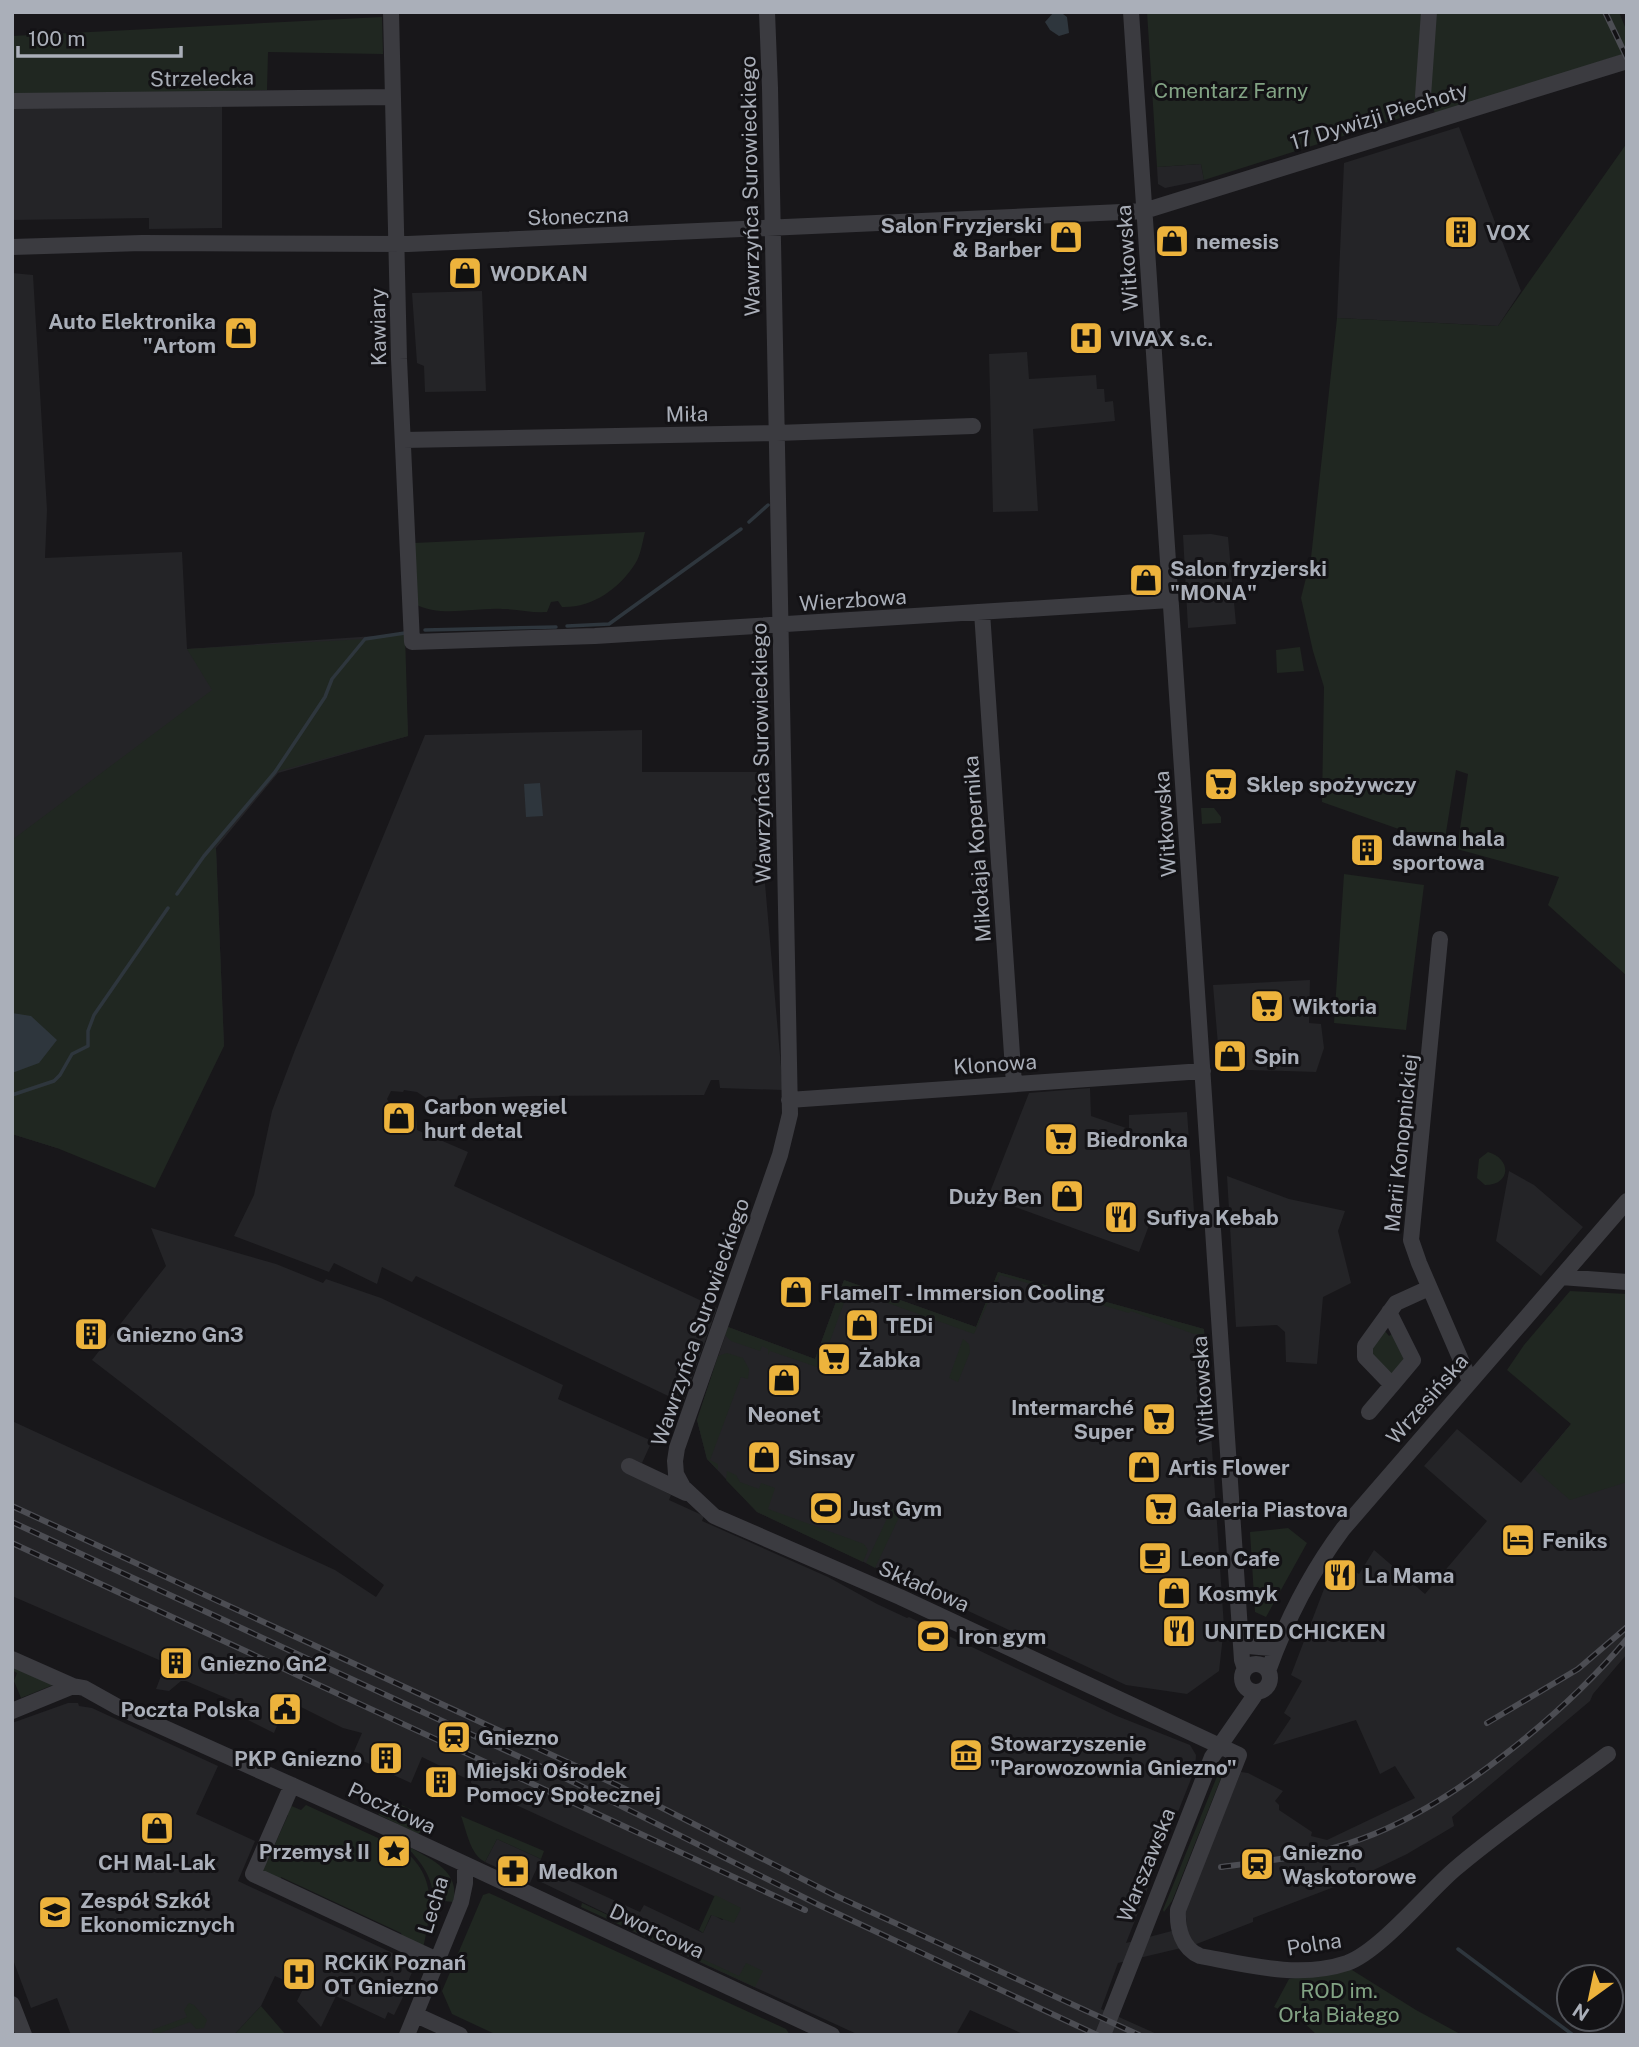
<svg xmlns="http://www.w3.org/2000/svg" width="1639" height="2047" font-family="'Public Sans',sans-serif">
  <style>
    .built { fill: #242427 }
    .green { fill: #202721 }
    .water { fill: #2e363d }
    .lines { fill: none; stroke-linecap: round; stroke-linejoin: round }
    .stream { stroke: #2e363d; stroke-width: 3.5 }
    .minor { stroke: #3b3b40; stroke-width: 16 }
    .rail-casing { stroke: #4c4d53; stroke-width: 6 }
    .rail { stroke: #131215; stroke-width: 3.5; stroke-dasharray: 10; stroke-linecap: butt }
    .labels { text-anchor: middle; dominant-baseline: central; stroke-width: 6; stroke-linejoin: round; paint-order: stroke }
    .street-label { font-size: 21px; fill: #aaafb9; stroke: #131215 }
    .park-label { font-size: 21px; fill: #82a384; stroke: #131215 }
    .poi-label { font-size: 21px; font-weight: bold; fill: #aaafb9; stroke: #131215; text-anchor: start }
  </style>
  <rect width="100%" height="100%" fill="#18171a"/>
  <!-- built -->
  <path class="built" d="M222,103V228L149,229V218L12,220V104Z
    M1459,127L1521,291L1498,326L1337,318L1344,163Z
    M1201,164L1204,180L1165,188L1158,184L1157,167Z
    M12,273L33,275L47,510L45,558L182,552L187,649L404,634L408,736L278,773L216,848L224,1046L57,1148L12,1134Z
    M482,291L486,391L425,392L424,366L417,363L412,293Z
    M1027,352L1029,379L1096,375L1097,389H1104L1105,402L1113,401L1115,421L1033,429L1038,511L993,512L989,354Z
    M1211,534L1228,537L1236,624L1188,628L1183,535Z
    M642,730V772H761L764,872L783,1090L720,1088L719,1080H711L704,1095L530,1096L429,1100L417,1092L404,1090L403,1092L391,1091L387,1099L394,1111L416,1113L417,1130L468,1152L454,1186L717,1308L683,1403L416,1276L412,1282L382,1267L377,1284L334,1263L329,1272L234,1236L254,1195L272,1111L295,1050L425,735Z
    M1310,980L1309,1023L1321,1024L1324,1048L1316,1072L1220,1069L1213,985Z
    M1090,1088L1091,1116L1129,1129V1115L1187,1112L1195,1225L1174,1218L1170,1227L1151,1220L1139,1252L988,1197L1029,1093Z
    M1509,1171L1534,1185L1583,1227L1541,1276L1496,1241Z
    M1227,1176L1289,1199L1345,1211L1338,1231L1351,1283L1323,1297L1317,1364L1286,1362L1285,1332L1277,1325L1236,1327Z
    M151,1228L276,1264L323,1283L326,1279L381,1298L563,1385L558,1399L652,1441L642,1463L632,1459L626,1472L671,1495L669,1500L704,1516L702,1521L828,1577L877,1604L907,1618L909,1617L1117,1716L1190,1745L1196,1755L1195,1769L1126,1943L1187,1927L1185,1907L1241,1772L1248,1773L1283,1791L1275,1801L1279,1805V1810L1312,1832L1311,1836L1327,1840L1415,1798L1395,1766L1380,1774L1356,1720L1273,1745L1291,1718L1284,1713L1302,1681L1291,1675L1324,1589L1339,1562L1359,1574L1374,1550L1425,1594L1487,1521L1424,1466L1457,1429L1521,1483L1571,1424L1627,1471V1654L1593,1694L1590,1701L1452,1817L1454,1826L1407,1854L1355,1879L1253,1918V1922L1194,1945L1118,1963L1101,2009L1159,2035H1025L970,2010L956,2035H859L632,1931L634,1928L630,1925L539,1881L545,1869L640,1912L644,1905L703,1933L712,1914L722,1920L740,1908L477,1787L471,1783V1781L422,1757L411,1783L352,1756L362,1733L343,1728L299,1706L290,1725L279,1721L274,1733L234,1713L238,1703L186,1681H181L169,1691L156,1689L166,1663L12,1596V1421L335,1570L376,1597L384,1585L92,1360L166,1266Z
    M998,1272L1204,1329L1224,1627L1219,1671L1187,1694L1126,1685L757,1512L707,1459L697,1420L728,1327L815,1359L844,1280L976,1327Z
    M68,1703H78L79,1706L92,1708L218,1766L196,1814L255,1841L238,1881L412,1962L415,1966L409,1979L410,1983L394,2015L388,2012L385,2019L336,1996L321,2027L297,2001L303,1989L275,1976L261,2006L234,2035H71L57,1998L31,2008L12,1957V1723Z
    M497,1839L541,1859L530,1883L485,1862Z"/>
  <!-- green -->
  <path class="green" d="M1147,12H1619L1627,32V53L1435,114L1430,95L1415,97L1416,113L1204,180L1201,164L1157,167Z
    M382,17L383,54L268,52L267,90L12,96V36Z
    M1627,143V976L1548,905L1559,877L1457,849L1468,774L1456,770L1444,845L1322,802L1324,687L1313,651L1301,598L1311,558L1337,318L1498,326Z
    M645,532C642,543 641,555 635,564C619,589 592,608 562,607L558,601L551,602L547,612C531,613 518,609 503,609C475,607 441,618 415,604L414,543Z
    M405,633L408,736L275,772L213,849L216,848L224,1046L155,1188L57,1148L12,1134V840L212,690L187,649L365,639Z
    M1300,647L1304,671L1277,673L1276,650Z
    M1201,808H1214L1221,817V823L1202,824Z
    M1344,874L1424,885L1406,1030L1334,1023Z
    M1488,1152C1512,1159 1511,1185 1485,1185L1477,1178L1479,1159Z
    M998,1272L1204,1329V1334H1194L1131,1311L1129,1313L1000,1275L974,1334L849,1289L820,1368L770,1351L768,1355V1349L762,1346L760,1351L731,1341L725,1335L728,1327L815,1359L844,1280L976,1327Z
    M1570,1291L1627,1294V1482L1570,1500L1534,1469L1571,1424L1507,1370L1524,1345Z
    M1385,1331L1389,1336L1392,1334L1407,1360L1392,1378L1370,1355L1371,1347Z
    M963,1339L969,1344L970,1352L958,1382L949,1378Z
    M727,1353L743,1358L749,1369L748,1379L741,1377L710,1460L718,1464V1470L707,1459L697,1420L718,1356Z
    M727,1471L736,1475L740,1482L759,1489L761,1483L775,1488L768,1509L864,1544L868,1550L863,1562L757,1512L726,1480Z
    M892,1508L902,1511L875,1568L866,1563Z
    M1288,1528L1307,1543L1266,1617L1255,1612L1250,1532Z
    M12,1666L53,1685L21,1698L14,1681L17,1673L12,1670Z
    M1222,1764L1225,1768L1172,1901L1164,1912L1163,1910Z
    M389,1799L412,1810L408,1816L429,1826L418,1834L379,1815L378,1811Z
    M289,1805L301,1810L306,1805L402,1849C437,1875 432,1909 423,1948L403,1938L401,1933L281,1877V1881L263,1873V1863L267,1862L288,1815H284Z
    M461,1816L544,1851L541,1859L497,1839L485,1862C470,1854 467,1832 461,1816Z
    M402,1842C425,1858 462,1868 453,1902L444,1901L430,1937C430,1931 432,1923 433,1916C436,1880 426,1867 402,1842Z
    M489,1893L786,2029L790,2035H497L452,2014L442,1991L483,1895Z
    M715,1895L741,1908L734,1923L711,1915L703,1933L699,1930Z
    M582,1903L739,1976L746,1963L763,1971L755,1987L581,1907Z
    M1343,1969L1352,1970L1416,2010L1462,2035H1317L1301,2020L1274,2007L1289,1979Z
    M189,2003L194,2005L207,2020L204,2028L196,2029L190,2022L154,2035L152,2030L187,2017L184,2010Z
    M261,2006L286,2035H234Z"/>
  <!-- water -->
  <path class="water" d="M1053,13L1063,14L1067,17L1069,33L1059,36L1050,30L1045,22Z
    M540,783L543,816L526,817L524,784Z
    M12,1013L31,1016L57,1040L39,1063L12,1073Z"/>
  <g class="lines">
    <!-- stream -->
    <path class="stream" d="M749,522L768,505
      M567,626L609,624L741,529
      M425,630L556,627
      M177,894L204,856L275,772L325,697L332,679L365,639L405,633
      M12,1095L54,1081L60,1075L72,1054L88,1046V1031L94,1015L168,908
      M1458,1949L1573,2035"/>
    <!-- minor -->
    <path class="minor" d="M391,12L399,359L412,642L595,636L1170,600
      M767,12L770,88L790,1114L780,1155L677,1448L675,1461L676,1474L683,1487L714,1516L900,1597L1239,1755L1178,1910C1177,1928 1182,1949 1200,1956C1248,1965 1299,1979 1347,1963C1380,1951 1427,1893 1455,1869C1503,1828 1557,1792 1608,1754
      M1131,12L1242,1660L1245,1669
      M1423,96L1429,12
      M12,101L392,97
      M12,247L142,243L408,244L1144,211L1627,61
      M403,440L777,433L973,426
      M982,612L1014,1084
      M1440,939L1411,1240L1419,1263L1470,1381
      M789,1100L1203,1071
      M1561,1277L1627,1282
      M1389,1312L1413,1360L1392,1385L1365,1357V1346L1396,1303L1429,1288
      M1369,1412L1392,1385
      M629,1466L686,1493
      M1248,1646L1271,1648
      M12,1659L73,1686L84,1688L118,1707L396,1832L832,2035
      M1242 1678a14 14 0 1 1 28 0a14 14 0 1 1-28 0Z
      M1268,1671C1286,1621 1311,1572 1343,1529L1627,1201
      M12,1711L73,1686
      M292,1785L253,1874L437,1960
      M12,2004L24,2035
      M416,2015L460,2035
      M407,2035L461,1902L465,1883V1865
      M1103,2035L1212,1757L1257,1692"/>
    <!-- rail casing -->
    <g class="rail-casing">
      <path id="rail" d="M1605,12L1627,58
        M12,1506L617,1785L834,1895L1139,2035
        M12,1522L561,1776L819,1905L1097,2035
        M12,1543L805,1910
        M1487,1723L1578,1669L1627,1627
        M1221,1867C1268,1861 1316,1856 1361,1839C1451,1807 1566,1712 1627,1639"/>
    </g>
    <!-- rail -->
    <use href="#rail" class="rail"/>
  </g>
  <!-- icons -->
  <defs>
    <g id="building-square" transform="scale(1.75)"><rect x="-9" y="-9" width="18" height="18" rx="4" fill="#edb33c" stroke="#131215"/><path d="M-4-6H4V6H1V3H-1V6H-4ZM-2.5-4.3h1.7v1.8h-1.7ZM.8-4.3h1.7v1.8H.8ZM-2.5-1h1.7V.8h-1.7ZM.8-1h1.7V.8H.8Z" fill="#111"/></g>
    <g id="shop-square" transform="scale(1.75)"><rect x="-9" y="-9" width="18" height="18" rx="4" fill="#edb33c" stroke="#131215"/><path d="M-5-2.5h2.3a2.7 3.5 0 0 1 5.4 0H5L5.5 6h-11ZM-1.5-2.5h3a1.5 2.3 0 0 0-3 0Z" fill="#111"/></g>
    <g id="hospital-square" transform="scale(1.75)"><rect x="-9" y="-9" width="18" height="18" rx="4" fill="#edb33c" stroke="#131215"/><path d="M-5-5h3v3.5h4V-5h3V5h-3V1.5h-4V5h-3Z" fill="#111"/></g>
    <g id="supermarket-square" transform="scale(1.75)"><rect x="-9" y="-9" width="18" height="18" rx="4" fill="#edb33c" stroke="#131215"/><path d="M-6-5.5h2.5l.6 2H6L4.5 2H-2.5L-4.4-4H-6ZM-1.5 3.2a1.3 1.3 0 1 0 .1 0ZM3 3.2a1.3 1.3 0 1 0 .1 0Z" fill="#111"/></g>
    <g id="restaurant-square" transform="scale(1.75)"><rect x="-9" y="-9" width="18" height="18" rx="4" fill="#edb33c" stroke="#131215"/><path d="M-5-6h1v4h1v-4h1v4h1v-4h1v5L-1.5 .5V6h-2V.5L-5-1ZM5-6V6H3V1.5H1.5Q1.5-4 5-6Z" fill="#111"/></g>
    <g id="stadium-square" transform="scale(1.75)"><rect x="-9" y="-9" width="18" height="18" rx="4" fill="#edb33c" stroke="#131215"/><path d="M0-5a6.5 5 0 1 0 0 10a6.5 5 0 1 0 0-10ZM-3.5-1.8h7v3.6h-7Z" fill="#111"/></g>
    <g id="hotel-square" transform="scale(1.75)"><rect x="-9" y="-9" width="18" height="18" rx="4" fill="#edb33c" stroke="#131215"/><path d="M-6-4.5h1.5V1H6V5H4.5V3h-9V5H-6ZM-4 0a1.8 1.8 0 1 1 3.6 0ZM.5 0V-2.5h3Q6-2.5 6 0Z" fill="#111"/></g>
    <g id="cafe-square" transform="scale(1.75)"><rect x="-9" y="-9" width="18" height="18" rx="4" fill="#edb33c" stroke="#131215"/><path d="M-5.5-4.5H6V0H3Q3 3.5 0 3.5H-2.5Q-5.5 3.5-5.5 0ZM3-3.2v2h1.7v-2ZM-6 4.5H4V6H-6Z" fill="#111"/></g>
    <g id="civic-square" transform="scale(1.75)"><rect x="-9" y="-9" width="18" height="18" rx="4" fill="#edb33c" stroke="#131215"/><path d="M-.6-6.5H3V-4.5H.6V-3L4-1V1h2V6H-6V1h2V-1L-.6-3ZM-1.2 2.5V6h2.4V2.5Z" fill="#111"/></g>
    <g id="station-square" transform="scale(1.75)"><rect x="-9" y="-9" width="18" height="18" rx="4" fill="#edb33c" stroke="#131215"/><path d="M-3-6H3Q5-6 5-4V2Q5 4 3 4L4.5 6H3L1.5 4h-3L-3 6H-4.5L-3 4Q-5 4-5 2V-4Q-5-6-3-6ZM-3.5-4v3h7v-3ZM-3.5 1v1.5H-2V1ZM2 1v1.5H3.5V1Z" fill="#111"/></g>
    <g id="museum-square" transform="scale(1.75)"><rect x="-9" y="-9" width="18" height="18" rx="4" fill="#edb33c" stroke="#131215"/><path d="M0-6L6-3V-2H-6V-3ZM-5-1h2V3h-2ZM-1-1h2V3h-2ZM3-1h2V3H3ZM-6 4H6V6H-6Z" fill="#111"/></g>
    <g id="sight-square" transform="scale(1.75)"><rect x="-9" y="-9" width="18" height="18" rx="4" fill="#edb33c" stroke="#131215"/><path d="M0-6L1.8-2.2L6-1.7L2.9 1.2L3.7 5.4L0 3.3L-3.7 5.4L-2.9 1.2L-6-1.7L-1.8-2.2Z" fill="#111"/></g>
    <g id="pharmacy-square" transform="scale(1.75)"><rect x="-9" y="-9" width="18" height="18" rx="4" fill="#edb33c" stroke="#131215"/><path d="M-2-6h4v4h4v4h-4v4h-4v-4h-4v-4h4Z" fill="#111"/></g>
    <g id="school-square" transform="scale(1.75)"><rect x="-9" y="-9" width="18" height="18" rx="4" fill="#edb33c" stroke="#131215"/><path d="M0-5L7-2L0 1L-7-2ZM-4 1L0 2.5L4 1V4Q0 6-4 4Z" fill="#111"/></g>
  </defs>
  <g fill-rule="evenodd">
    <use href="#building-square" x="1461" y="232"/>
    <use href="#shop-square" x="1066" y="237"/>
    <use href="#shop-square" x="1172" y="241"/>
    <use href="#shop-square" x="465" y="273"/>
    <use href="#shop-square" x="241" y="333"/>
    <use href="#hospital-square" x="1086" y="338"/>
    <use href="#shop-square" x="1146" y="580"/>
    <use href="#supermarket-square" x="1221" y="784"/>
    <use href="#building-square" x="1367" y="850"/>
    <use href="#supermarket-square" x="1267" y="1006"/>
    <use href="#shop-square" x="1230" y="1056"/>
    <use href="#shop-square" x="399" y="1118"/>
    <use href="#supermarket-square" x="1061" y="1139"/>
    <use href="#shop-square" x="1067" y="1196"/>
    <use href="#restaurant-square" x="1121" y="1217"/>
    <use href="#shop-square" x="796" y="1292"/>
    <use href="#shop-square" x="862" y="1325"/>
    <use href="#building-square" x="91" y="1334"/>
    <use href="#supermarket-square" x="834" y="1359"/>
    <use href="#shop-square" x="784" y="1380"/>
    <use href="#supermarket-square" x="1159" y="1419"/>
    <use href="#shop-square" x="764" y="1457"/>
    <use href="#shop-square" x="1144" y="1467"/>
    <use href="#stadium-square" x="826" y="1508"/>
    <use href="#supermarket-square" x="1161" y="1509"/>
    <use href="#hotel-square" x="1518" y="1540"/>
    <use href="#cafe-square" x="1155" y="1558"/>
    <use href="#restaurant-square" x="1340" y="1575"/>
    <use href="#shop-square" x="1174" y="1593"/>
    <use href="#restaurant-square" x="1179" y="1631"/>
    <use href="#stadium-square" x="933" y="1636"/>
    <use href="#building-square" x="176" y="1663"/>
    <use href="#civic-square" x="285" y="1709"/>
    <use href="#station-square" x="454" y="1737"/>
    <use href="#museum-square" x="966" y="1755"/>
    <use href="#building-square" x="386" y="1758"/>
    <use href="#building-square" x="441" y="1782"/>
    <use href="#shop-square" x="157" y="1828"/>
    <use href="#sight-square" x="394" y="1851"/>
    <use href="#station-square" x="1257" y="1864"/>
    <use href="#pharmacy-square" x="513" y="1871"/>
    <use href="#school-square" x="55" y="1912"/>
    <use href="#hospital-square" x="299" y="1974"/>
  </g>
  <g class="labels">
    <!-- street labels -->
    <g class="street-label">
      <text transform="translate(202 78) rotate(-1)">Strzelecka</text>
      <text transform="translate(1379 116) rotate(-17)">17 Dywizji Piechoty</text>
      <text transform="translate(750 186) rotate(-91)">Wawrzyńca Surowieckiego</text>
      <text transform="translate(578 216) rotate(-2)">Słoneczna</text>
      <text transform="translate(1127 258) rotate(-94)">Witkowska</text>
      <text transform="translate(378 327) rotate(-91)">Kawiary</text>
      <text transform="translate(687 414) rotate(-1)">Miła</text>
      <text transform="translate(853 600) rotate(-4)">Wierzbowa</text>
      <text transform="translate(761 753) rotate(-91)">Wawrzyńca Surowieckiego</text>
      <text transform="translate(1165 824) rotate(-94)">Witkowska</text>
      <text transform="translate(977 849) rotate(-94)">Mikołaja Kopernika</text>
      <text transform="translate(995 1064) rotate(-4)">Klonowa</text>
      <text transform="translate(1401 1143) rotate(-84)">Marii Konopnickiej</text>
      <text transform="translate(700 1322) rotate(-71)">Wawrzyńca Surowieckiego</text>
      <text transform="translate(1203 1389) rotate(-94)">Witkowska</text>
      <text transform="translate(1427 1399) rotate(-49)">Wrzesińska</text>
      <text transform="translate(924 1586) rotate(24)">Składowa</text>
      <text transform="translate(392 1808) rotate(25)">Pocztowa</text>
      <text transform="translate(1146 1865) rotate(-68)">Warszawska</text>
      <text transform="translate(433 1905) rotate(-73)">Lecha</text>
      <text transform="translate(657 1931) rotate(25)">Dworcowa</text>
      <text transform="translate(1314 1944) rotate(-9)">Polna</text>
    </g>
    <!-- park labels -->
    <g class="park-label">
      <text x="1231" y="90">Cmentarz Farny</text>
      <text x="1339" y="1990">ROD im.<tspan x="1339" dy="24">Orła Białego</tspan></text>
    </g>
    <!-- poi labels -->
    <g class="poi-label">
      <text x="1042" y="225" text-anchor="end">Salon Fryzjerski<tspan x="1042" dy="24">&amp; Barber</tspan></text>
      <text x="1486" y="232">VOX</text>
      <text x="1196" y="241">nemesis</text>
      <text x="490" y="273">WODKAN</text>
      <text x="216" y="321" text-anchor="end">Auto Elektronika<tspan x="216" dy="24">"Artom</tspan></text>
      <text x="1110" y="338">VIVAX s.c.</text>
      <text x="1170" y="568">Salon fryzjerski<tspan x="1170" dy="24">"MONA"</tspan></text>
      <text x="1246" y="784">Sklep spożywczy</text>
      <text x="1392" y="838">dawna hala<tspan x="1392" dy="24">sportowa</tspan></text>
      <text x="1292" y="1006">Wiktoria</text>
      <text x="1254" y="1056">Spin</text>
      <text x="424" y="1106">Carbon węgiel<tspan x="424" dy="24">hurt detal</tspan></text>
      <text x="1086" y="1139">Biedronka</text>
      <text x="1042" y="1196" text-anchor="end">Duży Ben</text>
      <text x="1146" y="1217">Sufiya Kebab</text>
      <text x="820" y="1292">FlameIT - Immersion Cooling</text>
      <text x="886" y="1325">TEDi</text>
      <text x="116" y="1334">Gniezno Gn3</text>
      <text x="858" y="1359">Żabka</text>
      <text x="1134" y="1407" text-anchor="end">Intermarché<tspan x="1134" dy="24">Super</tspan></text>
      <text x="784" y="1414" text-anchor="middle">Neonet</text>
      <text x="788" y="1457">Sinsay</text>
      <text x="1168" y="1467">Artis Flower</text>
      <text x="850" y="1508">Just Gym</text>
      <text x="1186" y="1509">Galeria Piastova</text>
      <text x="1542" y="1540">Feniks</text>
      <text x="1180" y="1558">Leon Cafe</text>
      <text x="1364" y="1575">La Mama</text>
      <text x="1198" y="1593">Kosmyk</text>
      <text x="1204" y="1631">UNITED CHICKEN</text>
      <text x="958" y="1636">Iron gym</text>
      <text x="200" y="1663">Gniezno Gn2</text>
      <text x="260" y="1709" text-anchor="end">Poczta Polska</text>
      <text x="478" y="1737">Gniezno</text>
      <text x="990" y="1743">Stowarzyszenie<tspan x="990" dy="24">"Parowozownia Gniezno"</tspan></text>
      <text x="362" y="1758" text-anchor="end">PKP Gniezno</text>
      <text x="466" y="1770">Miejski Ośrodek<tspan x="466" dy="24">Pomocy Społecznej</tspan></text>
      <text x="370" y="1851" text-anchor="end">Przemysł II</text>
      <text x="1282" y="1852">Gniezno<tspan x="1282" dy="24">Wąskotorowe</tspan></text>
      <text x="157" y="1862" text-anchor="middle">CH Mal-Lak</text>
      <text x="538" y="1871">Medkon</text>
      <text x="80" y="1900">Zespół Szkół<tspan x="80" dy="24">Ekonomicznych</tspan></text>
      <text x="324" y="1962">RCKiK Poznań<tspan x="324" dy="24">OT Gniezno</tspan></text>
    </g>
  </g>
  <!-- border -->
  <rect width="1639" height="2047" fill="none" stroke="#aaafb9" stroke-width="28"/>
  <!-- north arrow -->
  <g transform="translate(1590 1998) rotate(213)"><circle r="33" fill="#131215" stroke="#4f5157" stroke-width="2"/>
  <path d="M0-5L12 26L0 18L-12 26Z" fill="#edb33c"/>
  <text y="-10" font-size="19" font-weight="bold" text-anchor="middle" fill="#aaafb9">N</text>
  </g>
  <!-- scale -->
  <path d="M18 46v10h163v-10" fill="none" stroke="#aaafb9" stroke-width="3.5"/>
  <text x="28" y="46" font-size="21" fill="#aaafb9" stroke="#131215" stroke-width="5" paint-order="stroke">100 m</text>
</svg>
